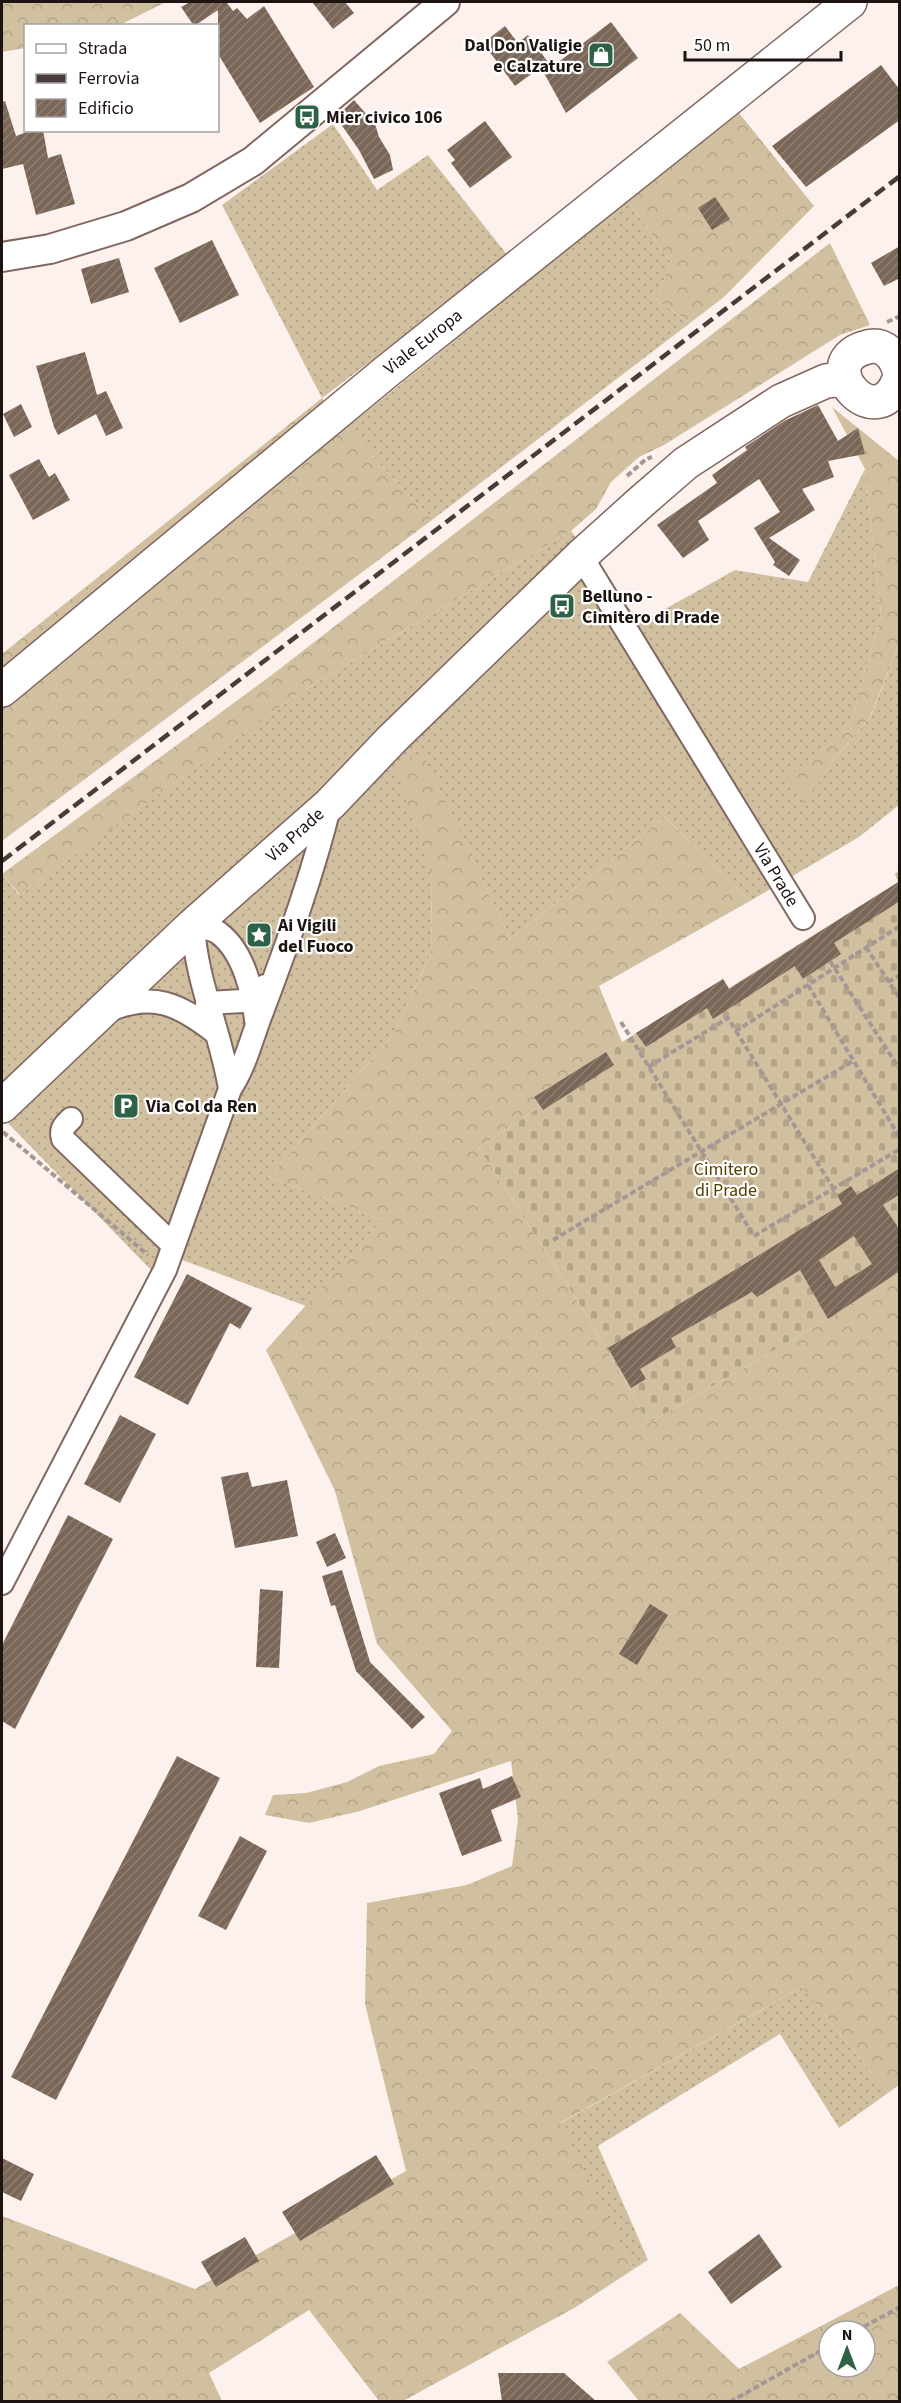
<svg xmlns="http://www.w3.org/2000/svg" width="901" height="2403" font-family="'Source Sans 3',sans-serif">
  <style>
    .grass { fill: url(#grass-dots) }
    .forest { fill: url(#forest-crowns); fill-rule: evenodd }
    .cemetery { fill: url(#cemetery-stones) }
    .building { fill: url(#building-hatch); fill-rule: evenodd }
    .lines { fill: none; stroke-linecap: round; stroke-linejoin: round }
    .minor-casing { stroke: #816761; stroke-width: 26 }
    .tertiary-casing { stroke: #816761; stroke-width: 32 }
    .secondary-casing { stroke: #816761; stroke-width: 36 }
    .primary-casing { stroke: #816761; stroke-width: 36 }
    .path { stroke: #a49895; stroke-width: 4; stroke-dasharray: 6 3; stroke-linecap: butt }
    .minor { stroke: #fff; stroke-width: 22 }
    .tertiary { stroke: #fff; stroke-width: 28 }
    .secondary { stroke: #fff; stroke-width: 33 }
    .primary { stroke: #fff; stroke-width: 33 }
    .rail { stroke: #473c3a; stroke-width: 4.5; stroke-dasharray: 12 6; stroke-linecap: butt }
    .labels { text-anchor: middle; dominant-baseline: central; stroke-width: 4.5; stroke-linejoin: round; paint-order: stroke }
    .poi-label { font-size: 18px; font-weight: bold; fill: #1d1311; stroke: #fff; text-anchor: start }
    .street-label { font-size: 18px; fill: #1d1311; stroke: #fff }
    .park-label { font-size: 18px; fill: #563e00; stroke: #fff }
  </style>
  <defs>
    <pattern id="grass-dots" width="8" height="8" patternUnits="userSpaceOnUse" patternTransform="scale(1.5)"><rect width="8" height="8" fill="#d1c0a0"/><path d="M2 2h.1M6 6h.1" fill="none" stroke="#b3a489" stroke-width="1.8" stroke-linecap="round"/></pattern>
    <pattern id="forest-crowns" width="20" height="18" patternUnits="userSpaceOnUse" patternTransform="scale(1.5)"><rect width="20" height="18" fill="#d1c0a0"/><path d="M2 6a3 3 0 1 1 6 0M12 15a3 3 0 1 1 6 0" fill="none" stroke="#b3a489"/></pattern>
    <pattern id="cemetery-stones" width="16" height="16" patternUnits="userSpaceOnUse" patternTransform="scale(1.5)"><rect width="16" height="16" fill="#d1c0a0"/><path d="M2 7V4a2 2 0 0 1 4 0v3zM10 15v-3a2 2 0 0 1 4 0v3z" fill="#b3a489"/></pattern>
    <pattern id="building-hatch" width="6" height="6" patternUnits="userSpaceOnUse" patternTransform="scale(1.5)"><rect width="6" height="6" fill="#7a6656"/><path d="M-1 1l2-2M0 6l6-6M5 7l2-2" fill="none" stroke="#8e7f73"/></pattern>
  </defs>
  <rect width="100%" height="100%" fill="#fdf1ed"/>
  <!-- grass -->
  <path class="grass" d="M333,124L377,190L428,155L509,257L322,398L222,205Z
    M628,201L671,262L656,299L690,323L432,520L346,428Z
    M865,469L881,615L849,729L789,776L805,803L832,762L871,716L899,644V805L859,837L750,901L665,817L510,939L422,753L397,769L432,877L431,953L393,1035L269,1177L382,1220L306,1306L158,1251L153,1272L2,1117V874L19,895L296,695L571,531L640,623L735,570L808,582Z
    M802,1987L888,2093L839,2128L780,2034L598,2146L648,2260L634,2269L559,2124Z"/>
  <!-- forest -->
  <path class="forest" d="M2,2H166L120,25L26,26L25,48L2,52Z
    M739,113L814,206L724,297L690,323L656,299L671,262L628,201Z
    M830,243L870,325L840,335L664,445L639,457L611,482L596,509L571,531L296,695L20,895L2,874L273,674Z
    M322,398L346,428L432,520L2,841V654Z
    M832,407L899,461V644L870,717L832,762L805,804L788,776L849,729L881,615L865,469Z
    M422,752L510,939L665,817L750,901L599,986L622,1042L534,1097L540,1107L479,1148L586,1314L649,1423L828,1319L899,1271V2085L888,2093L802,1987L560,2123L634,2269L576,2307L403,2401H379L309,2310L209,2373L222,2401H2V2216L195,2289L406,2171L365,2004L367,1903L467,1885L512,1866L518,1819L511,1761L360,1811L309,1823L265,1815L273,1795L306,1793L347,1782L379,1766L434,1754L452,1731L377,1644L335,1491L266,1350L382,1220L269,1177L393,1035L431,953L432,877L396,769Z
    M899,2285V2401H639L607,2362L680,2313L739,2369ZM829,2331H865V2367H829Z"/>
  <!-- cemetery -->
  <path class="cemetery" d="M899,871V1271L828,1319L649,1423L586,1314L479,1148L540,1107L534,1097L723,979L729,988L898,882L895,874Z"/>
  <!-- building -->
  <path class="building" d="M190,2H229L227,3L233,11L237,8L247,19L264,6L314,87L260,123L218,54V10L194,26L181,7Z
    M312,2H345L354,13L333,29Z
    M611,22L638,58L566,113L544,73Z
    M505,26L518,43L528,35L548,62L515,86L483,43Z
    M881,65L900,90V120L806,187L772,146Z
    M354,100L375,124L379,137L390,155L393,170L374,179L359,150L336,117Z
    M5,101L16,136L33,130H43L48,158L61,154L75,204L36,215L23,164L2,169V102Z
    M485,121L512,157L470,188L451,163L455,160L447,150Z
    M715,197L730,219L712,230L698,208Z
    M212,240L239,295L180,323L154,268Z
    M900,246V278L884,286L871,263Z
    M119,258L129,292L91,304L81,269Z
    M85,352L97,395L106,391L123,428L106,436L96,414L58,435L54,427L36,366Z
    M21,404L32,427L14,437L3,414Z
    M818,405L838,441L858,428L865,454L828,461L834,477L802,489L815,510L769,538L800,560L789,576L773,565L775,562L754,528L780,512L759,479L698,521L709,540L683,558L657,525L717,483L712,475L747,450L745,447L784,421Z
    M39,459L49,477L55,473L70,500L33,520L9,475Z
    M900,881V901L834,943L841,954L803,979L795,966L713,1019L707,1008L646,1047L636,1033L723,979L729,989Z
    M606,1052L614,1065L543,1110L534,1097Z
    M900,1168V1194L883,1205L900,1230V1271L828,1319L800,1270L757,1297L752,1292L671,1338L676,1347L640,1369L646,1379L631,1388L608,1348L842,1204L837,1195L851,1186L857,1195ZM854,1236L872,1264L835,1287L819,1260Z
    M187,1274L252,1308L240,1329L230,1323L188,1405L134,1377Z
    M120,1415L156,1434L120,1503L84,1484Z
    M248,1472L252,1487L287,1480L298,1536L235,1548L221,1477Z
    M68,1515L113,1539L15,1729L2,1721V1645Z
    M335,1533L346,1558L327,1567L316,1542Z
    M342,1570L370,1662L425,1717L412,1729L356,1671L335,1605L331,1606L322,1576Z
    M260,1589L283,1591L279,1668L256,1667Z
    M650,1604L668,1615L637,1665L619,1654Z
    M177,1756L220,1778L56,2100L11,2077Z
    M512,1776L521,1797L491,1810L502,1841L462,1856L439,1793L480,1778L483,1789Z
    M240,1836L267,1851L226,1930L198,1916Z
    M376,2155L394,2184L300,2241L282,2212Z
    M2,2158L34,2174L21,2201L2,2192Z
    M759,2234L782,2267L731,2304L708,2272Z
    M245,2237L259,2261L216,2287L201,2262Z
    M498,2373H564L597,2402H502Z"/>
  <g class="lines">
    <!-- minor casing -->
    <g class="minor-casing">
      <path id="minor" d="M581,556L803,918
        M207,1003L243,1001L265,986
        M107,1011C153,991 179,1004 216,1033
        M230,1089C221,1033 196,982 193,925C202,927 213,928 220,934C244,953 253,993 256,1020
        M71,1119C64,1126 60,1129 63,1139L173,1245
        M2,1583L165,1270L230,1089C246,1065 252,1036 263,1009C288,942 313,874 330,804"/>
    </g>
    <!-- tertiary casing -->
    <g class="tertiary-casing">
      <path id="tertiary" d="M2,257L50,249L126,226L191,198L253,161L445,2"/>
    </g>
    <!-- secondary casing -->
    <g class="secondary-casing">
      <path id="secondary" d="M900,374C896,356 884,341 864,348C810,365 880,441 900,376
        M2,1106L193,925L330,804L392,739L581,556L641,502L686,463L781,401L826,381L845,379"/>
    </g>
    <!-- primary casing -->
    <g class="primary-casing">
      <path id="primary" d="M2,690L386,372L850,2"/>
    </g>
    <!-- path -->
    <path class="path" d="M887,322L900,316
      M627,476L646,459L652,457
      M866,947L900,999
      M830,961L900,1070
      M888,982L900,975
      M808,985L900,1138
      M621,1022L754,1236L900,1149
      M736,1031L833,1188
      M648,1067L728,1018L736,1031L900,926
      M3,1132L148,1255
      M553,1240L853,1061
      M856,2331L900,2307
      M730,2402L829,2346"/>
    <!-- minor -->
    <use href="#minor" class="minor"/>
    <!-- tertiary -->
    <use href="#tertiary" class="tertiary"/>
    <!-- secondary -->
    <use href="#secondary" class="secondary"/>
    <!-- primary -->
    <use href="#primary" class="primary"/>
    <!-- rail -->
    <path class="rail" d="M2,861L900,176"/>
  </g>
  <!-- icons -->
  <defs>
    <g id="shop-square" transform="scale(1.35)"><rect x="-9" y="-9" width="18" height="18" rx="4" fill="#2e6246" stroke="#fff"/><path d="M-5-2.5h2.3a2.7 3.5 0 0 1 5.4 0H5L5.5 6h-11ZM-1.5-2.5h3a1.5 2.3 0 0 0-3 0Z" fill="#fff"/></g>
    <g id="bus-square" transform="scale(1.35)"><rect x="-9" y="-9" width="18" height="18" rx="4" fill="#2e6246" stroke="#fff"/><path d="M-5-6H5V4H4V6H2V4H-2V6H-4V4H-5ZM-3.5-4V0h7V-4ZM-3.5 1.2v1.5H-2V1.2ZM2 1.2v1.5H3.5V1.2Z" fill="#fff"/></g>
    <g id="sight-square" transform="scale(1.35)"><rect x="-9" y="-9" width="18" height="18" rx="4" fill="#2e6246" stroke="#fff"/><path d="M0-6L1.8-2.2L6-1.7L2.9 1.2L3.7 5.4L0 3.3L-3.7 5.4L-2.9 1.2L-6-1.7L-1.8-2.2Z" fill="#fff"/></g>
    <g id="parking-square" transform="scale(1.35)"><rect x="-9" y="-9" width="18" height="18" rx="4" fill="#2e6246" stroke="#fff"/><path d="M-3.5-5.5H1a3.5 3.5 0 0 1 0 7H-1V5.5H-3.5ZM-1-3.4V-.6H.8a1.4 1.4 0 0 0 0-2.8Z" fill="#fff"/></g>
  </defs>
  <g fill-rule="evenodd">
    <use href="#shop-square" x="601" y="55"/>
    <use href="#bus-square" x="307" y="117"/>
    <use href="#bus-square" x="562" y="606"/>
    <use href="#sight-square" x="259" y="935"/>
    <use href="#parking-square" x="126" y="1106"/>
  </g>
  <g class="labels">
    <!-- poi labels -->
    <g class="poi-label">
      <text x="582" y="45" text-anchor="end">Dal Don Valigie<tspan x="582" dy="21">e Calzature</tspan></text>
      <text x="326" y="117">Mier civico 106</text>
      <text x="582" y="596">Belluno -<tspan x="582" dy="21">Cimitero di Prade</tspan></text>
      <text x="278" y="925">Ai Vigili<tspan x="278" dy="21">del Fuoco</tspan></text>
      <text x="146" y="1106">Via Col da Ren</text>
    </g>
    <!-- street labels -->
    <g class="street-label">
      <text transform="translate(423 342) rotate(-38)">Viale Europa</text>
      <text transform="translate(295 835) rotate(-42)">Via Prade</text>
      <text transform="translate(776 875) rotate(59)">Via Prade</text>
    </g>
    <!-- park labels -->
    <g class="park-label">
      <text x="726" y="1169">Cimitero<tspan x="726" dy="21">di Prade</tspan></text>
    </g>
  </g>
  <!-- border -->
  <rect width="901" height="2403" fill="none" stroke="#1d1311" stroke-width="6"/>
  <!-- legend -->
  <rect x="24" y="24" width="195" height="108" fill="#ffffff" stroke="#a5a1a0" stroke-width="1.5"/>
  <rect x="36" y="44" width="30" height="9" fill="#ffffff" stroke="#a5a1a0" stroke-width="1.5"/>
  <text x="78" y="54" font-size="18" fill="#1d1311">Strada</text>
  <rect x="36" y="74" width="30" height="9" fill="#473c3a" stroke="#a5a1a0" stroke-width="1.5"/>
  <text x="78" y="84" font-size="18" fill="#1d1311">Ferrovia</text>
  <rect x="36" y="99" width="30" height="18" fill="url(#building-hatch)" stroke="#a5a1a0" stroke-width="1.5"/>
  <text x="78" y="114" font-size="18" fill="#1d1311">Edificio</text>
  <!-- north arrow -->
  <g transform="translate(847 2349)"><circle r="28" fill="#ffffff" stroke="#a5a1a0" stroke-width="1.5"/>
  <path d="M0-4.5L10 22L0 15L-10 22Z" fill="#2e6246"/>
  <text y="-9" font-size="16" font-weight="bold" text-anchor="middle" fill="#1d1311">N</text>
  </g>
  <!-- scale -->
  <path d="M685 51v9h156v-9" fill="none" stroke="#1d1311" stroke-width="3"/>
  <text x="694" y="51" font-size="18" fill="#1d1311" stroke="#ffffff" stroke-width="4.5" paint-order="stroke">50 m</text>
</svg>
